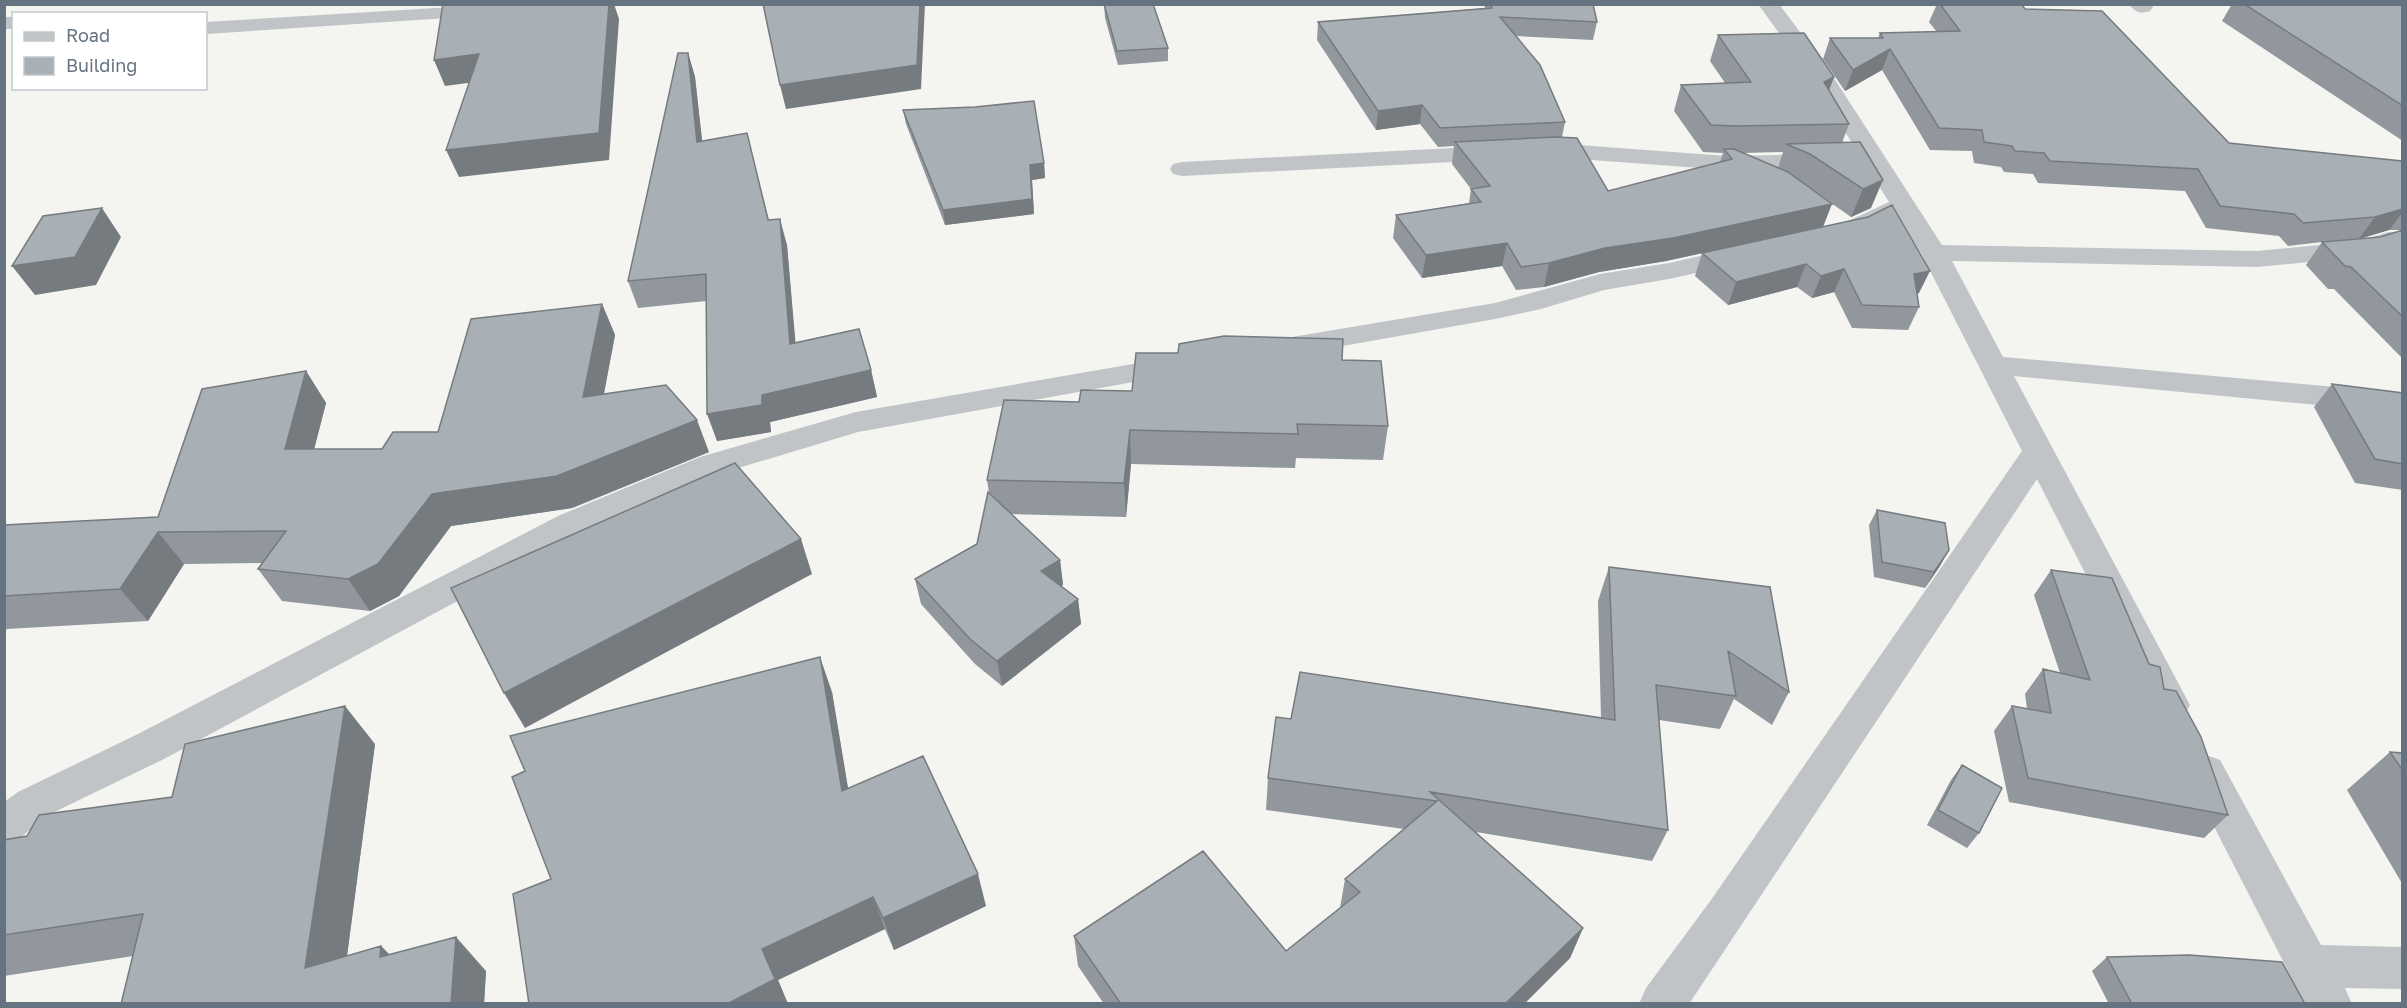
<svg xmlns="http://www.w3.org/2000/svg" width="2407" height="1008" font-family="'Golos Text',sans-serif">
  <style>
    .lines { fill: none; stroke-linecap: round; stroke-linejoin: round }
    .minor { fill: #c0c4c7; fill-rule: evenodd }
    .wall { fill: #91979c; fill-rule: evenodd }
    .shaded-wall { fill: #767b7f }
    .building { fill: #a9b0b5; stroke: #767b7f; stroke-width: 1.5 }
  </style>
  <rect width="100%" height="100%" fill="#f4f4f1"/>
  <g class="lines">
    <!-- minor -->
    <path class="minor" d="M1758,4H1779L1830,72L1942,245L2257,251L2359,241L2389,232H2402V248H2392L2363,257L2257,267L1952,261L2003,357L2402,393V413L2014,376L2190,705L2184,716L2171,721L2158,716L2037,479L1689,1004H1639L1646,988L1711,900L2022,451L1921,253L1898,217L1862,235L1853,237L1844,235L1840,229L1844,223L1889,202L1809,74Z
      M2129,4H2151L2153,7L2150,11C2141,14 2135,13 2129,4Z
      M486,5L493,7L496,11L493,15L206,34V22Z
      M4,17H14V29H4Z
      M1551,143L1727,156L1824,154L1833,156L1836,161L1833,166L1824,168L1727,170L1551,157L1182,176L1173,174L1170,169L1173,164L1182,162Z
      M1741,247L1750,249L1754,255L1750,261L1669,279L1604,290L1541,309L1495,319L1292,355L1282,352L1278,346L1282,340L1292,337L1495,303L1600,274L1669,263Z
      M1179,356L1189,358L1194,365L1189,372L858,432L722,473L582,534L164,759L46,816L19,839L4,844V802L18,792L136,735L558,516L700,457L856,412Z
      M2206,755L2220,760L2321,945L2402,947V989L2345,988L2352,1004H2305L2186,772L2192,760Z"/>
  </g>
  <!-- wall -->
  <path class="wall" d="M1104,4L1168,48V61L1118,65L1105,18Z
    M1484,4H1593L1597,22L1593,40L1516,36L1565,122L1562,137L1608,191L1720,162L1723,153L1703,152L1674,111L1681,85L1725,83L1710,61L1718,35L1834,77L1829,90L1849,124L1842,143L1871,208L1851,217L1824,198L1823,227L1919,293L1917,294L1919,307L1908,330L1852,328L1834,292L1812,298L1797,287L1728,305L1695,276L1702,253L1666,261L1599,272L1544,287L1516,290L1502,266L1422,278L1393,238L1396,215L1469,203L1471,189L1452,164L1454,146L1438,147L1420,124L1376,130L1317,40L1318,22L1485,8ZM1783,152L1778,168L1743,153Z
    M1937,4L2022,5L2025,9L2229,143L2403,161V359L2334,289H2328L2306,265L2322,242L2288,246L2279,236L2206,228L2185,191L2038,183L2033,174L2004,172L2001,167L1974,163L1972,151L1930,150L1882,70L1845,91L1823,59L1830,38H1878L1880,33L1937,32L1929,22ZM2389,230H2402L2380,237L2359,239Z
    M2232,4H2403V141L2222,21Z
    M688,53L695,77L702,141L747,133L769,220L787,245L795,343L871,370L877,397L770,422L771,432L717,441L706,301L638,308L628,281Z
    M903,110L1044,163L1045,178L1032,180L1034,214L945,225L906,124Z
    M602,304L615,335L604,394L709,452L572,508L451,526L399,596L370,611L282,601L258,569L262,563L184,564L148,621L7,629L4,633V525L158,517L306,371L326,403L314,449H382L438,432Z
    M1342,360L1388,426L1383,460L1296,458L1295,468L1131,464L1126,517L1011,514L1060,560L1063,585L1061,586L1078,599L1081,624L1002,686L975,664L921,604L915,579L977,544L989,493L987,480L1079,402Z
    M2332,384L2403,393V490L2355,483L2314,407Z
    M1877,510L1940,566L1925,588L1874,577L1869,525Z
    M1609,567L1789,692L1772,725L1734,699L1720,729L1659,720L1668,830L1652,861L1476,832L1583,928L1570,958L1524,1004H1104L1078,966L1074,936L1286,951L1340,908L1345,879L1404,829L1266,810L1268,778L1291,719L1601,718L1598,601Z
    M2051,570L2149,664L2164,689L2228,815L2204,838L2009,802L1994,731L2012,706L2027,709L2025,694L2043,669L2060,673L2034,595Z
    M832,692L848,789L986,906L894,950L885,929L778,980L788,1004H529L551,879Z
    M375,744L347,956L381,946L390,955L486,971L484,1004H121L133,956L4,976V840L27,836Z
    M2390,752L2403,753V885L2347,790Z
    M1962,765L1979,833L1967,848L1927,825L1951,780Z
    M2107,957L2305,1004H2109L2092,971Z"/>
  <!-- shaded-wall -->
  <path class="shaded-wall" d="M609,4H614L619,19L609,160L459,177L446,150Z
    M920,4H925L921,89L786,109L780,85Z
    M1890,49L1882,70L1845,91L1853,70Z
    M688,53L695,77L705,167L697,142Z
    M479,54L490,80L445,86L434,60Z
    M1834,77L1824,103V82Z
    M1422,105L1420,124L1376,130L1378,111Z
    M1044,163L1045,178L1032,180L1034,214L945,225L943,210L1030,165Z
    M1883,180L1871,208L1851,217L1863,189Z
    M1832,204L1823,227L1666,261L1599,272L1544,287L1549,263L1605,248Z
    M102,208L121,237L96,285L35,295L12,266Z
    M2403,209V212L2389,230L2359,239L2375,217Z
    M780,219L787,245L798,371L790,344Z
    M1507,243L1502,266L1422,278L1426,255Z
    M1806,264L1797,287L1728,305L1736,282Z
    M1844,269L1834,292L1812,298L1821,276Z
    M1930,271L1919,293L1904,297L1914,274Z
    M602,304L615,335L597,429L583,397Z
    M871,370L877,397L770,422L771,432L717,441L707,414L762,395Z
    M306,371L326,403L306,481L285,449Z
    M697,420L709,452L572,508L451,526L399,596L370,611L348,579L432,494Z
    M1130,430L1131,464L1126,517L1124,483Z
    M158,532L184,564L148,621L120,589Z
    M801,539L812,574L525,728L504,693Z
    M1949,550L1940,566L1925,588L1934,572Z
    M1060,560L1063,585L1044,596L1041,571Z
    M1078,599L1081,624L1002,686L997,661Z
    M820,657L832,692L854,824L842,791Z
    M345,706L375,744L341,1001L305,968Z
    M978,874L986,906L894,950L883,918Z
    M873,897L885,929L778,980L788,1004H727L762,949Z
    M1583,928L1570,958L1524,1004H1505Z
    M456,937L486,971L484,1004H451Z
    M381,946L414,980L380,957Z"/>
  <!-- building -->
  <path class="building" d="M443,4H609L599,133L446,150L479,54L434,60Z
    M763,4H920L917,65L780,85Z
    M1104,4H1153L1168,48L1117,51Z
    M1491,4H1593L1597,22L1500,17L1540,65L1565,122L1440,128L1422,105L1378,111L1318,22L1492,8Z
    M1940,4L2022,5L2025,9L2102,11L2229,143L2402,161L2403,209L2375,217L2303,223L2294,214L2220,206L2198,169L2050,161L2044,153L2015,151L2012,146L1984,142L1982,130L1939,128L1890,49L1853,70L1830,38H1883L1880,33L1960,31Z
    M2244,4H2403V106Z
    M1804,33L1834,77L1824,82L1849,124L1736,126L1711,125L1681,85L1751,82L1718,35Z
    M678,53H688L697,142L747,133L768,220L780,219L790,344L859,329L871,370L762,395V405L707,414L706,274L628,281Z
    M1034,101L1044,163L1030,165L1032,199L943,210L903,110L975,107Z
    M1556,137L1577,138L1608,191L1732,159L1724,149H1734L1788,172L1832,204L1673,238L1605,248L1549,263L1521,267L1507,243L1426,255L1396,215L1481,202L1471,189L1490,186L1455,142Z
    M1860,142L1883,180L1863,189L1810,154L1786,144Z
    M1892,205L1930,271L1914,274L1919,307L1862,305L1844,269L1821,276L1806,264L1736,282L1702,253L1868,217Z
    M102,208L75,257L12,266L43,216Z
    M2403,230V317L2351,267L2345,266L2322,242L2380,237Z
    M602,304L583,397L666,385L697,420L557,476L432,494L378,564L348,579L258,569L286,531L158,532L120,589L4,596V525L158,517L202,389L306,371L285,449H382L393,432H438L471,319Z
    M1224,336L1343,339L1342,360L1381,361L1388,426L1297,424L1298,434L1130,430L1124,483L987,480L1004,400L1079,402L1081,390L1132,391L1136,353H1178L1179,344Z
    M2332,384L2403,393V464L2375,459Z
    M735,463L801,539L504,693L451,588Z
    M988,492L1060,560L1041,571L1078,599L997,661L970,639L915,579L977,544Z
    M1877,510L1945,523L1949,550L1934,572L1882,562Z
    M1609,567L1770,587L1789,692L1728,651L1736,696L1656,685L1668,830L1430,792L1583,928L1505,1004H1121L1074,936L1203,851L1286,951L1360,892L1345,879L1437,801L1268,778L1276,717L1291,719L1300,672L1615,720Z
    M2051,570L2112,578L2149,664L2160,667L2164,689L2176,691L2201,737L2228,815L2028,778L2012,706L2051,713L2043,669L2090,680Z
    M820,657L842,791L923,756L978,874L883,918L873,897L762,949L775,979L727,1004H529L513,894L551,879L512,777L525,771L510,736Z
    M345,706L305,968L381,946L380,957L456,937L451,1004H121L143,914L4,935V840L27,836L39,815L172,797L185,744Z
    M2390,752L2403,753V771Z
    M1962,765L2002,788L1979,833L1938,810Z
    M2189,955L2282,962L2305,1004H2132L2107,957Z"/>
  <!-- border -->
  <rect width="2407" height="1008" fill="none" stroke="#657380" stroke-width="12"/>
  <!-- legend -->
  <rect x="12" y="12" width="195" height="78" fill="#ffffff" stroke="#c1c7cc" stroke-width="1.5"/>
  <rect x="24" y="32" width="30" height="9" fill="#c0c4c7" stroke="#c1c7cc" stroke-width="1.5"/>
  <text x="66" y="42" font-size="18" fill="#657380">Road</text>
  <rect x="24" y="57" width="30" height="18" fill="#a9b0b5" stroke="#c1c7cc" stroke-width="1.5"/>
  <text x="66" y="72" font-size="18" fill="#657380">Building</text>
</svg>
